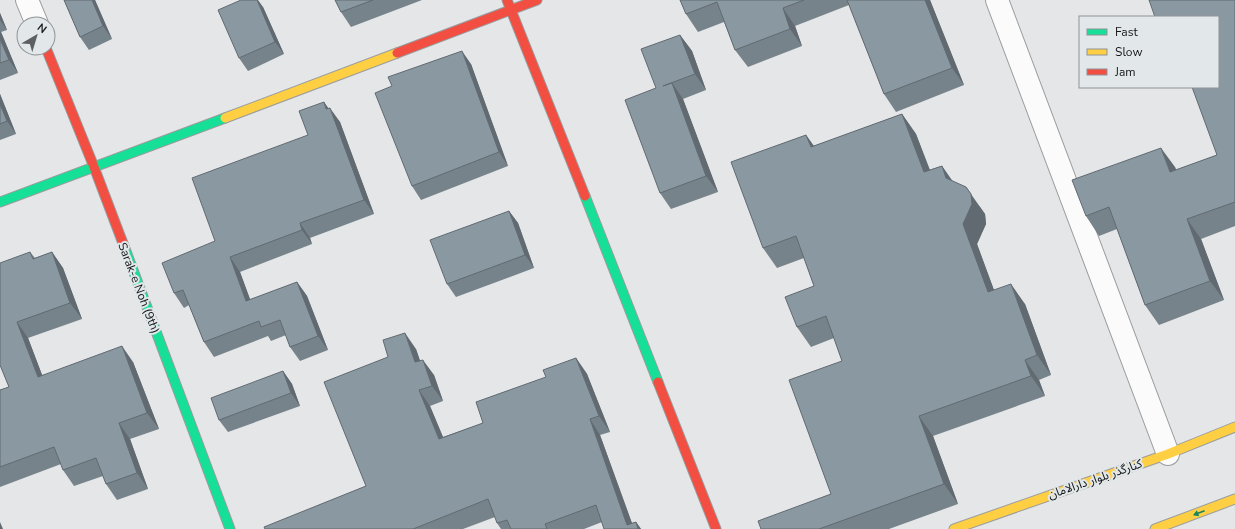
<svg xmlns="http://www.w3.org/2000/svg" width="1235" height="529" font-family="'Nunito Sans','Noto Sans Arabic',sans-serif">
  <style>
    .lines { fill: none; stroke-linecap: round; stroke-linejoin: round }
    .street-casing { stroke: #9a9c9d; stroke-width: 24 }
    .fast-casing { stroke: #9a9c9d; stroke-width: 11 }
    .slow-casing { stroke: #9a9c9d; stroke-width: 11 }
    .jam-casing { stroke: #9a9c9d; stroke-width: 11 }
    .street { stroke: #fbfbfc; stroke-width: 22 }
    .fast { stroke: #16e098; stroke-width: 9 }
    .slow { stroke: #ffcf43; stroke-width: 9 }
    .jam { stroke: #f24e42; stroke-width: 9 }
    .wall { fill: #77838b }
    .shaded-wall { fill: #616a71 }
    .building { fill: #8a98a2; stroke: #616a71 }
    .oneway { fill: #15855e }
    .labels { text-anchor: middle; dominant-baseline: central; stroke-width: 4; stroke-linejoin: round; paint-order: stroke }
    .street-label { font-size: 12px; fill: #141617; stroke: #e2e7ea }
  </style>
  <rect width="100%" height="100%" fill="#e4e6e8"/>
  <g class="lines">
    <!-- street casing -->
    <g class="street-casing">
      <path id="street" d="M27,0L37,24
        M997,0L1168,454"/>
    </g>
    <!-- fast casing -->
    <g class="fast-casing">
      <path id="fast" d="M585,196L658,382
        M0,202L225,118
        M124,246L230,529"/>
    </g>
    <!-- slow casing -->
    <g class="slow-casing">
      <path id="slow" d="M225,118L397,53
        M954,529L1168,454L1235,427
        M1155,529L1235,499"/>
    </g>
    <!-- jam casing -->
    <g class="jam-casing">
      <path id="jam" d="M507,0L585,196
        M46,48L94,167L124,246
        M397,53L537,0
        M658,382L716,529"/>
    </g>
    <!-- street -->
    <use href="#street" class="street"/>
    <!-- fast -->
    <use href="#fast" class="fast"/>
    <!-- slow -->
    <use href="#slow" class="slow"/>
    <!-- jam -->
    <use href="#jam" class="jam"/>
  </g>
  <!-- wall -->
  <path class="wall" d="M64,0H95L112,39L89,50L80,37Z
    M335,0H422L351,27L341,12Z
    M680,0H930L964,85L896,112L884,94L849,5L795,26L802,46L748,67L735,50L724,22L698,32L686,14Z
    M1235,0V226L1201,239L1224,300L1159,325L1145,305L1117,229L1099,236L1086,216L1175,167L1176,170L1217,155Z
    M263,7L284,54L248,71L239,58Z
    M0,13L7,30L1,32L18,73L0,80Z
    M680,35L692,51L706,90L683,99L718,192L671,209L660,193L656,88Z
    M471,64L508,166L421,200L412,186Z
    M0,94L16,134L0,140Z
    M324,102L328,108L340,122L374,214L310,238L312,244L240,272L250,300L297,282L307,296L328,350L300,361L290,347L286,335L271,341L268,336L214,357L204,342L189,305L184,308L174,293L215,241L308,135Z
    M902,114L916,134L930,170L942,166L952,181L980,207L985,214L986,224L977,244L994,290L1025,304L1051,375L1039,380L1045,396L933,436L958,504L889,529H761L831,494L842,361L834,338L811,347L797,327L814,286L804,258L777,268L763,248L806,135L814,146Z
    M509,211L518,223L534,268L456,297L447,284Z
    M30,252L35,258L52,252L63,268L82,319L28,338L42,375L133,362L159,429L130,439L148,489L117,500L106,484L103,476L74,486L63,470L61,464L0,487V390L9,387L0,365Z
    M416,349L420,361L434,375L443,401L430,406L443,437L483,423L546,377L576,358L587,374L610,432L600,435L632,523L636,522L641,529H604L602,522L584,529H501L497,523L495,517L463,529H265L366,486Z
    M283,371L292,384L300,406L228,432L219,420Z"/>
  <!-- shaded-wall -->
  <path class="shaded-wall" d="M92,0H95L112,39L103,26Z
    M257,0H258L263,7L284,54L275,42Z
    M925,0H930L964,85L952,68Z
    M783,8L795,26L802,46L790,29Z
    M0,13L7,30L0,20Z
    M0,31L1,32L18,73L9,60L0,39Z
    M680,35L692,51L706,90L695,74Z
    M462,51L471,64L508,166L499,152Z
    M672,83L683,99L718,192L706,176Z
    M0,94L16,134L7,121L0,104Z
    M324,102L333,115L330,108L340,122L374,214L364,200Z
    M902,114L916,134L938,192L924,172Z
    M806,135L820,155L811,147Z
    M1161,148L1175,167L1184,192L1170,172Z
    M942,166L956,186L946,178Z
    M966,187L985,214L986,224L977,244L1002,312L988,292L963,224Z
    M509,211L518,223L534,268L525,255Z
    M1187,219L1201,239L1224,300L1210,281Z
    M300,223L310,238L312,244L302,230Z
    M52,252L63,268L82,319L70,303Z
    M230,257L240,272L256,315L246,301Z
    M297,282L307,296L328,350L318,336Z
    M1011,284L1025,304L1051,375L1037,355Z
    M17,322L28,338L49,393L38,377Z
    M405,333L416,349L426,378L415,362Z
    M122,346L133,362L159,429L147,413Z
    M576,358L587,374L610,432L599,416Z
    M423,360L434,375L443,401L432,386Z
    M1025,360L1039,380L1045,396L1031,376Z
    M283,371L292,384L300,406L291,393Z
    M419,390L430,406L450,454L439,439Z
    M919,416L933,436L958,504L944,484Z
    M590,419L600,435L634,529L627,525Z
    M119,423L130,439L148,489L137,473Z
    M0,522L3,529H0Z
    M636,522L641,529H638Z"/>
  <!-- building -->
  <path class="building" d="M64,0H92L103,26L80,37Z
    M241,0H257L275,42L239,58L218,10Z
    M335,0H373L341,12Z
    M680,0H804L783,8L790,29L735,50L717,2L686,14Z
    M847,0H925L952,68L884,94Z
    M1149,0H1235V202L1187,219L1210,281L1145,305L1109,207L1086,216L1072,180L1161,148L1170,172L1217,155L1192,87H1218V17H1155Z
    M680,35L695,74L663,86L672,83L706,176L660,193L625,100L656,88L641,49Z
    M0,39L9,60L0,63Z
    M462,51L499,152L412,186L375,93L392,86L388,77Z
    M324,102L326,109L330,108L364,200L300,223L302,230L230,257L246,301L297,282L318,336L290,347L280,320L261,327L259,321L204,342L183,290L174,293L162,263L215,241L192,178L308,135L299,111Z
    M0,104L7,121L0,124Z
    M902,114L924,172L942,166L946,178L966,187L971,194L972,204L963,224L988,292L1011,284L1037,355L1025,360L1031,376L919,416L944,484L819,529H761L758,521L831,494L789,380L842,361L826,316L797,327L785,297L814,286L796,236L763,248L731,162L806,135L811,147Z
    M509,211L525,255L447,284L430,240Z
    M30,252L33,259L52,252L70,303L17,322L38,377L122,346L147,413L119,423L137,473L106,484L96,458L63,470L54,447L0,467V390L9,387L0,365V263Z
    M405,333L415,362L423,360L432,386L419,390L439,439L483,423L476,402L546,377L543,370L576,358L599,416L590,419L627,525L636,522L638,529H604L596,505L545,524L547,529H511L507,520L497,523L488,499L413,529H265L264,527L366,486L324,382L388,357L383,340Z
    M283,371L291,393L219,420L211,398Z"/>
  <!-- one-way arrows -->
  <defs><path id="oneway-solid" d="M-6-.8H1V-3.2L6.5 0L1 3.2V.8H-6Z"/></defs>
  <use class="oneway" href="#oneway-solid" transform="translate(1199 513) rotate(159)"/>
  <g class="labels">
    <!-- street labels -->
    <g class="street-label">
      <text transform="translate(139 288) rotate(69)">Sarak-e Noh (9th)</text>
      <text transform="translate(1095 479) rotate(-19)">کنارگذر بلوار دارالامان</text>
    </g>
  </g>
  <!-- legend -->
  <rect x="1079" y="16" width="140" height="72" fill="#e2e7ea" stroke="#909396"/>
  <rect x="1087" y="29" width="20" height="6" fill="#16e098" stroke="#909396"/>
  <text x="1115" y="36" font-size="12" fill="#141617">Fast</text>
  <rect x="1087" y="49" width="20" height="6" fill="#ffcf43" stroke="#909396"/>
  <text x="1115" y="56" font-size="12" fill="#141617">Slow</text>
  <rect x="1087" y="69" width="20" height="6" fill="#f24e42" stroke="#909396"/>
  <text x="1115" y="76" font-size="12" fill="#141617">Jam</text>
  <!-- north arrow -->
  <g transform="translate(36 36) rotate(38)"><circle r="19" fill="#e2e7ea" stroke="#909396"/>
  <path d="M0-3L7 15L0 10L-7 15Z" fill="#5d5f60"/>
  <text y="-6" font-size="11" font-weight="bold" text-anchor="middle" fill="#141617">N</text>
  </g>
</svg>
